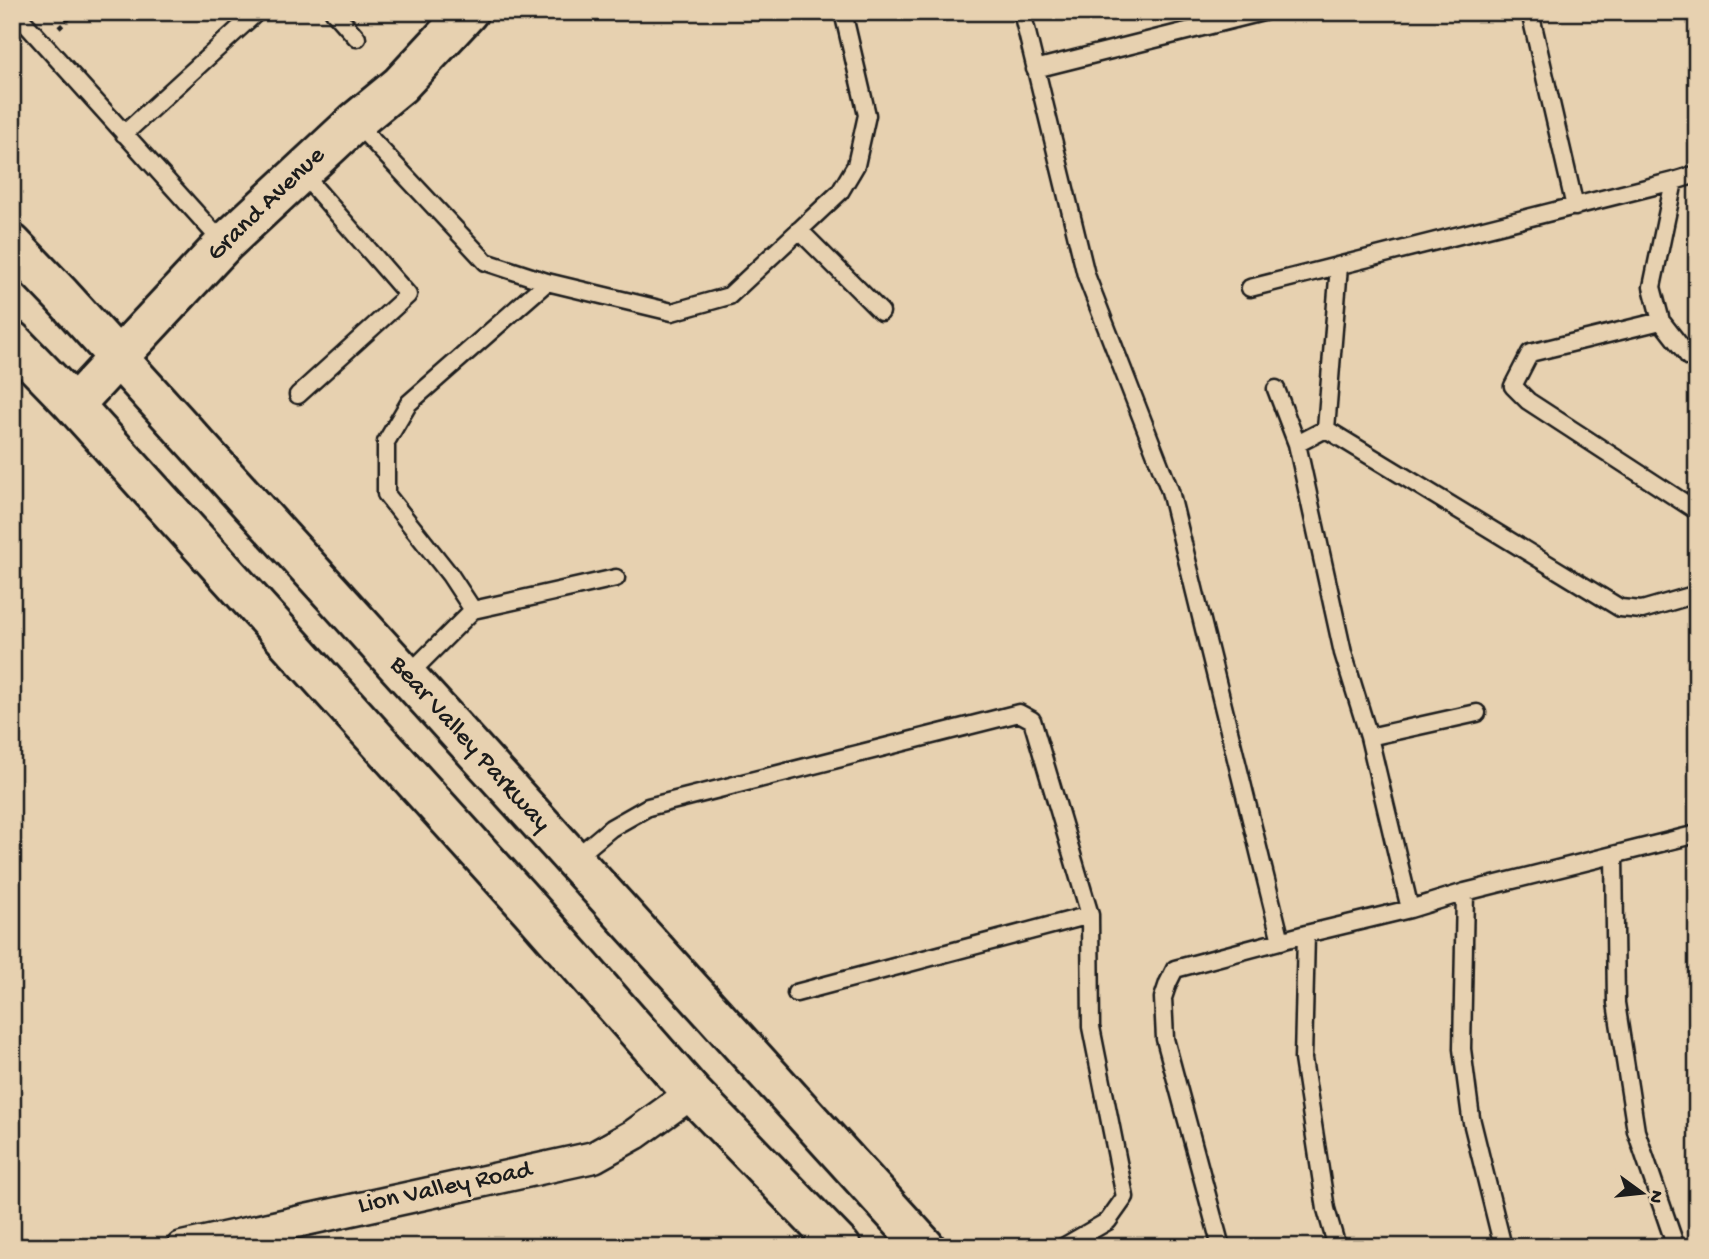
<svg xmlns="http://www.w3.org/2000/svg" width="1709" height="1259" font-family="'Gochi Hand',sans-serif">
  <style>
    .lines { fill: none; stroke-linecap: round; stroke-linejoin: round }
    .lane-casing { stroke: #1c1c1c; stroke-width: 21 }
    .street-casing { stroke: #1c1c1c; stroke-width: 35 }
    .secondary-casing { stroke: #1c1c1c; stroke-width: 44 }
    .primary-casing { stroke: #1c1c1c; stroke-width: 44 }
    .path { stroke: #1c1c1c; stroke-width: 4.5; stroke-dasharray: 5 5; stroke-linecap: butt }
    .lane { stroke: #e7d1b0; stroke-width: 16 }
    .street { stroke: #e7d1b0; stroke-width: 30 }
    .secondary { stroke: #e7d1b0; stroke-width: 38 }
    .primary { stroke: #e7d1b0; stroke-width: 38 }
    .labels { text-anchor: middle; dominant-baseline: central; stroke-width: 6; stroke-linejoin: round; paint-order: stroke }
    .street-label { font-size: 26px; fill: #1c1c1c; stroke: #e7d1b0 }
  </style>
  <rect width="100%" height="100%" fill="#e7d1b0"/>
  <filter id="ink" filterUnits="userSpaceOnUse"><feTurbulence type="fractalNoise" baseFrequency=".0143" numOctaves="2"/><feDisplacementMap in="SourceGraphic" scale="14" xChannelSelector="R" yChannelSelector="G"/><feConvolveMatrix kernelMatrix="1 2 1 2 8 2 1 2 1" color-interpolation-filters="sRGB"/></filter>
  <g filter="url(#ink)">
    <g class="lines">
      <!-- lane casing -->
      <g class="lane-casing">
        <path id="lane" d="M15,12L224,244
          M334,12L357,38
          M1022,12L1086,275L1170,491L1281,941
          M1530,12L1575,207
          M1035,69L1263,12
          M355,122L486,262L547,282L672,312L729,296L840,192L856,165L867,115L843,12
          M124,134L257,12
          M1697,174L1674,181L1652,287L1661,321L1689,357L1697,361
          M799,230L881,312
          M1250,288L1674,181
          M1661,321L1530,353L1513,386L1528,401L1697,511
          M1276,389L1297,444L1343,653L1369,737L1410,909
          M298,395L408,295L301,172
          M1326,429L1339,266
          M1297,444L1326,429L1620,608L1642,610L1697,594
          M473,610L450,575L386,494V442L409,403L547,282
          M407,676L473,610L616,578
          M1369,737L1477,713
          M1614,855L1616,1003L1636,1131L1676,1247
          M574,859L611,828L648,807L1019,713L1032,720L1090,915L1091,1027L1125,1197L1108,1221L1063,1247
          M1465,892L1462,1049L1471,1118L1503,1247
          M1306,934L1303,1059L1326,1209L1337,1247
          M796,993L1090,915
          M1221,1247L1165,1039L1163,998L1168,983L1175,969L1306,934L1410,909L1465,892L1697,834"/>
      </g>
      <!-- street casing -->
      <g class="street-casing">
        <path id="street" d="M182,1247L594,1157L635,1134L692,1093"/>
      </g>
      <!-- secondary casing -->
      <g class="secondary-casing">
        <path id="secondary" d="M74,405L224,244L355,122L400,85L468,12"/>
      </g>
      <!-- primary casing -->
      <g class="primary-casing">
        <path id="primary" d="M12,244L61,295L925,1247
          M12,341L74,405L530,909L692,1093L841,1247"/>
      </g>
      <!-- path -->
      <path class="path" d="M59,28L76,12"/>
      <!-- lane -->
      <use href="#lane" class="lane"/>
      <!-- street -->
      <use href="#street" class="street"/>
      <!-- secondary -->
      <use href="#secondary" class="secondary"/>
      <!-- primary -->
      <use href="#primary" class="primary"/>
    </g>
  </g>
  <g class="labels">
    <!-- street labels -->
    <g class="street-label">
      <text transform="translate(267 205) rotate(-44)">Grand Avenue</text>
      <text transform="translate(469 745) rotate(48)">Bear Valley Parkway</text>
      <text transform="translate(445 1189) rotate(-12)">Lion Valley Road</text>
    </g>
  </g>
  <!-- margin -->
  <rect width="1709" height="1259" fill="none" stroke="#e7d1b0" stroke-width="42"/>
  <rect x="21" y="21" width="1667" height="1217" fill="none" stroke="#1c1c1c" stroke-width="2.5" filter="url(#ink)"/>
  <!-- north arrow -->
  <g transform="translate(1642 1193) rotate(105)" stroke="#e7d1b0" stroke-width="5" paint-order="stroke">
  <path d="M0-5L12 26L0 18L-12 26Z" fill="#1c1c1c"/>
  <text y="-10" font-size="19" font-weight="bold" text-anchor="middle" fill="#1c1c1c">N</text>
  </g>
</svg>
